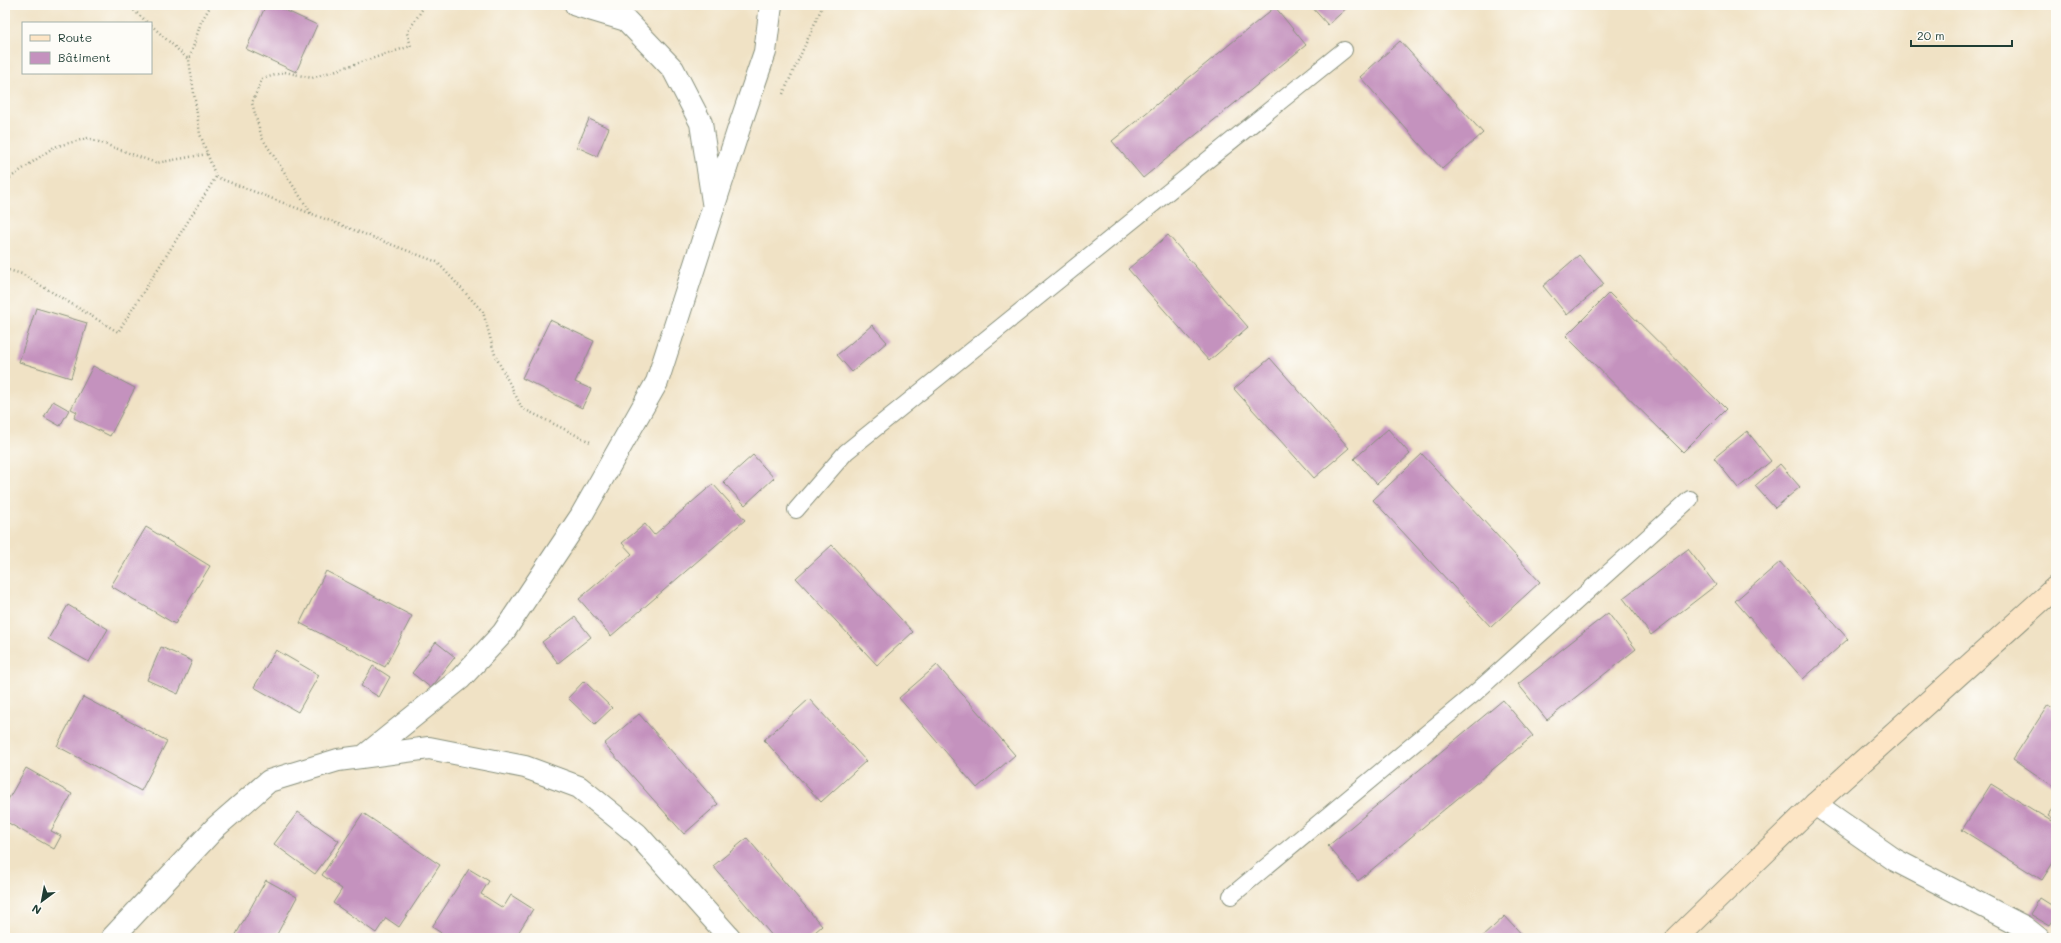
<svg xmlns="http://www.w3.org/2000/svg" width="2061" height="943" font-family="Mali,sans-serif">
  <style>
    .building { fill: #c492be }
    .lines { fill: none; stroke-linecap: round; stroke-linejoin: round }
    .service-casing { stroke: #88907c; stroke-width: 18 }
    .minor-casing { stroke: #88907c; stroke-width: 24 }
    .secondary-casing { stroke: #88907c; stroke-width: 24 }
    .path { stroke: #88907c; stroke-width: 2.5; stroke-dasharray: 1 3; stroke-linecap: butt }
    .service { stroke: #fff; stroke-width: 16 }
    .minor { stroke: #fff; stroke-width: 22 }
    .secondary { stroke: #fde5c5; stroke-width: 22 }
  </style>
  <rect width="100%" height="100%" fill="#fdfcf7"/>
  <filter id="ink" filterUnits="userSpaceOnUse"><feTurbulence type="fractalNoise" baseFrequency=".025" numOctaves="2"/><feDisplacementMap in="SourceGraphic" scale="8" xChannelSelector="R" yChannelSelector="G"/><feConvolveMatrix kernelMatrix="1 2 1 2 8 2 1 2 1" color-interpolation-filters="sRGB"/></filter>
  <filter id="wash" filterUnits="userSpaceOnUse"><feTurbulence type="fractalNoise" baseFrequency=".012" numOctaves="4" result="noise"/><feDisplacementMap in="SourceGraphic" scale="16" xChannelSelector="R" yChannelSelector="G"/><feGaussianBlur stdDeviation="0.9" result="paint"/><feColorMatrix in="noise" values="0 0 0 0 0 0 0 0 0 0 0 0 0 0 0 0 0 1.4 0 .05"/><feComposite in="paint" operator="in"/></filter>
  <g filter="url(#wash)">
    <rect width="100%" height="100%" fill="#f0e2c5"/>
    <g id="blocks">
      <!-- building -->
      <path class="building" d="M266,5H274L317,25L296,72L246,49Z
        M1310,5H1350L1328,25Z
        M1275,7L1306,45L1143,178L1112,141Z
        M1400,41L1483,133L1442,169L1360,77Z
        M589,119L609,128L597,156L577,147Z
        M1168,235L1248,327L1209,361L1128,269Z
        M1579,255L1604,284L1567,315L1543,286Z
        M1609,293L1726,409L1683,452L1566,336Z
        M36,308L87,323L71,378L19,362Z
        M550,320L594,341L575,382L591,389L582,408L522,378Z
        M872,325L887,342L852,372L837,355Z
        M1270,358L1349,448L1314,478L1234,389Z
        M93,366L135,388L110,436L74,418L77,412L71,409Z
        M53,401L69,410L60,426L44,417Z
        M1388,429L1410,454L1377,484L1354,459Z
        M1747,431L1771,461L1738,488L1714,458Z
        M1422,454L1540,582L1491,627L1373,500Z
        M753,455L774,478L745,505L723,482Z
        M1780,464L1800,487L1775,508L1755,486Z
        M713,484L745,520L611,636L579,599L632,554L622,543L645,524L654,535Z
        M146,527L210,566L175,624L111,586Z
        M832,545L913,632L877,665L796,578Z
        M1688,549L1716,585L1651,635L1623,598Z
        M1780,562L1848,639L1803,679L1735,601Z
        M326,571L412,616L385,667L300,623Z
        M68,605L108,629L89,662L48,639Z
        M1608,613L1636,649L1547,720L1518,684Z
        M575,617L591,637L558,663L542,642Z
        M436,642L455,657L431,688L412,673Z
        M161,647L192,661L178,694L147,680Z
        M276,650L319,675L298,712L254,687Z
        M937,665L1015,755L977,788L899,698Z
        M373,666L390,677L379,697L361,686Z
        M584,681L612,708L595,724L568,698Z
        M83,697L167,741L141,791L57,746Z
        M809,699L866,761L821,802L764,740Z
        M1503,700L1533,736L1358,881L1328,846Z
        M2048,705L2056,710V788L2013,759Z
        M639,714L718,804L684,834L604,744Z
        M26,768L72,794L51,831L61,836L54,849L5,821V805Z
        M1991,784L2056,824V858L2042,880L1962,830Z
        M2056,805V821L2048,816Z
        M298,812L339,841L315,874L274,844Z
        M363,813L440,865L399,927L386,918L376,933L333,903L342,889L322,875Z
        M747,838L822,926L808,938H774L713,866Z
        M469,869L489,881L481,894L503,908L511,895L533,909L515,938H449L432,927Z
        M266,880L297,897L275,938H234Z
        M2040,898L2056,908V917L2050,926L2030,914Z
        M1505,916L1525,938H1481Z"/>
    </g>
  </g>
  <g filter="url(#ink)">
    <use href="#blocks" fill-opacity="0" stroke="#88907c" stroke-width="1"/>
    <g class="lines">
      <!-- service casing -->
      <g class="service-casing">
        <path id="service" d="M796,510L846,452L1344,50
          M1231,896L1475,693L1690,499"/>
      </g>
      <!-- minor casing -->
      <g class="minor-casing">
        <path id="minor" d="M576,5L626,20L673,69L701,123L713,202
          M363,757L460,679L503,633L581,516L657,382L739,128L765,52L771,5
          M1815,804L1895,860L2024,927L2038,938
          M112,938L216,827L269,781L338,760L429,748L525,767L579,787L637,834L730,938"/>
      </g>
      <!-- secondary casing -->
      <g class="secondary-casing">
        <path id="secondary" d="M1677,938L1815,804L2056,587"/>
      </g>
      <!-- path -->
      <path class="path" d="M128,5L148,23
        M211,5L201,22L189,60L200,134L216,177L437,262L483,312L495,355L522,408L590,442
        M151,25L189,60
        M783,94L823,5
        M5,184L7,180L54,147L88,138L156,163L207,154
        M311,213L262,138L252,103L262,79L285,72L312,78L411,46L407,33L425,5
        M5,269L22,274L118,332L216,177"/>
      <!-- service -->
      <use href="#service" class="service"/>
      <!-- minor -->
      <use href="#minor" class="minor"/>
      <!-- secondary -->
      <use href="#secondary" class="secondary"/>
    </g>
  </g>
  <!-- margin -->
  <rect width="2061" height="943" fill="none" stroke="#fdfcf7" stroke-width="20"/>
  <!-- legend -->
  <rect x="22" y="22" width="130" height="52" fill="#fdfcf7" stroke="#a4b0a9"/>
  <rect x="30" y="35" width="20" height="6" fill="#fde5c5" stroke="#a4b0a9"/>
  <text x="58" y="42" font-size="12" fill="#1f3d34">Route</text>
  <rect x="30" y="52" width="20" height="12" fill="#c492be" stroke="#a4b0a9"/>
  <text x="58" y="62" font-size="12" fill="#1f3d34">Bâtiment</text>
  <!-- north arrow -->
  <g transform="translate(42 901) rotate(212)" stroke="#fdfcf7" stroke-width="3" paint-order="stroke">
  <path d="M0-3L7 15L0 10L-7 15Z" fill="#1f3d34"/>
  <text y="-6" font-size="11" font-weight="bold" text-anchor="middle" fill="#1f3d34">N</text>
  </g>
  <!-- scale -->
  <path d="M1911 40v6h101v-6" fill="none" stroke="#1f3d34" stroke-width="2"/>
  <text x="1917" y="40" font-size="12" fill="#1f3d34" stroke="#fdfcf7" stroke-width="3" paint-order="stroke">20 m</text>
</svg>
